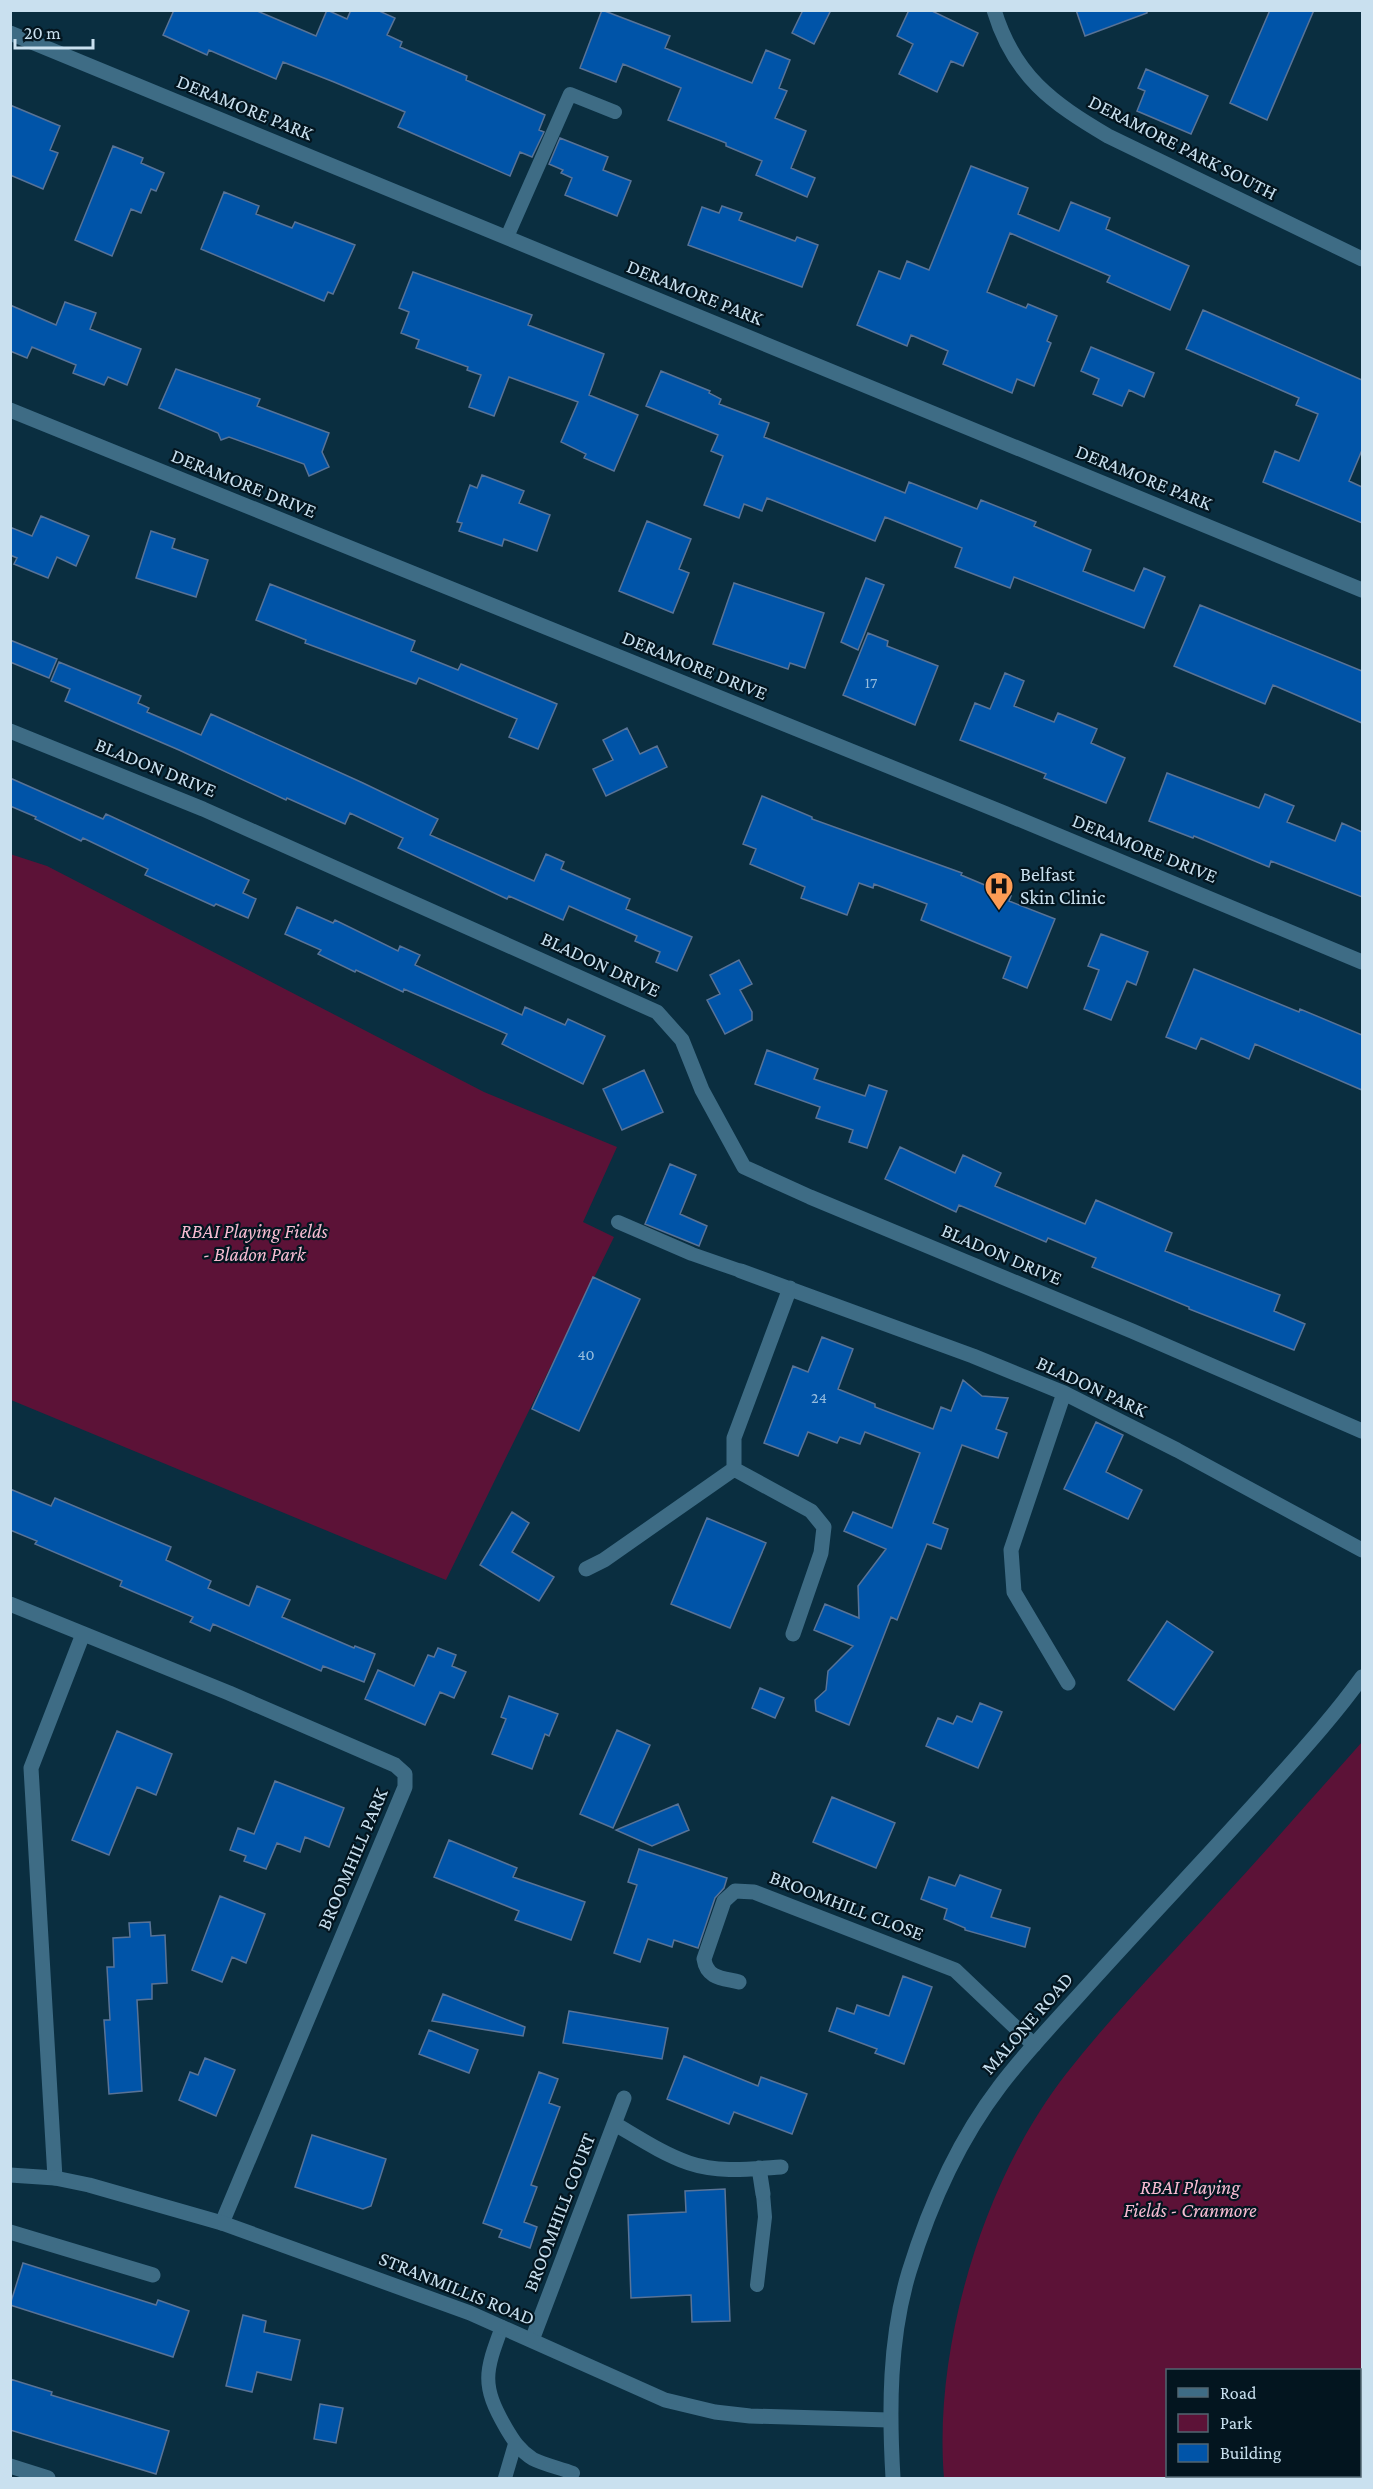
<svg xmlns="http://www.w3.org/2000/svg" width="1373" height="2489" font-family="'Crimson Pro',serif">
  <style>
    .green { fill: #5c1237; fill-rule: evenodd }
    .building { fill: #0054a8; stroke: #587397; stroke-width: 1.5 }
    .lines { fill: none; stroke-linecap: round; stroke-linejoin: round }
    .service { stroke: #3e6c85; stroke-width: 14 }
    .minor { stroke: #3e6c85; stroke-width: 15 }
    .tertiary { stroke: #3e6c85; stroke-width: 15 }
    .secondary { stroke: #3e6c85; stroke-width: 15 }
    .labels { text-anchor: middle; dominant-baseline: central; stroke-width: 4.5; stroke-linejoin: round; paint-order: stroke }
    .number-label { font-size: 16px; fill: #97bddd }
    .street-label { font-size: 20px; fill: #c9e0ef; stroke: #03151f }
    .poi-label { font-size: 20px; fill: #c9e0ef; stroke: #03151f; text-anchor: start }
    .park-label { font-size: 20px; font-style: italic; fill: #f7bcd2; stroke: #03151f }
  </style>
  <rect width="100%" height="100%" fill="#0a2e40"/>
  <!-- green -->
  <path class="green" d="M10,854L47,866L484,1092L617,1147L583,1222L614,1237L446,1580L11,1400Z
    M1362,1742V2478H944C933,2346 984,2179 1066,2074C1113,2014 1166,1960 1217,1904C1266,1851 1314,1796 1362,1742ZM1168,2370H1360V2476H1168Z"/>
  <!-- building -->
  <path class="building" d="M174,10H255L316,36L327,10L347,19L351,10H377L395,18L387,35L402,42L400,47L467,76L466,80L545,115L539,130L544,132L532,157L520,152L510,176L398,127L405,112L334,82L283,62L276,79L209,50L207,55L163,35Z
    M602,10L670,36L665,48L752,83L766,50L790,60L779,88L787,91L775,118L806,131L791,168L815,178L807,197L756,175L762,161L726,146V143L668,120L681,88L623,64L616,82L580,68Z
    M803,10H831L814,44L792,33Z
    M909,10H930L978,33L963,66L951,61L937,92L899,74L913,44L897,36Z
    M1076,10H1147V13L1085,36Z
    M1270,10H1314L1267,120L1230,103Z
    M1146,69L1208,96L1191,134L1137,111L1145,91L1138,88Z
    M10,105L60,126L50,150L58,153L43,189L10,175Z
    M560,138L608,157L603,170L631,181L617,216L565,195L572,178L561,173L563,170L549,164Z
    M113,146L143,158L141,163L164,173L156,191L151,189L141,213L131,209L112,256L75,240Z
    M971,166L1028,188L1018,214L1059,231L1071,202L1110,218L1106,229L1189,266L1170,310L1107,282L1110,276L1010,233L987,292L1026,308L1028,304L1057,316L1047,341L1051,343L1034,386L1017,379L1012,393L943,364L948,351L911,335L907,346L857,325L879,271L900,279L907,261L929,270Z
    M224,192L259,206L256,214L292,228L295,222L355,245L333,294L328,292L324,301L201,249Z
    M722,206L742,213L739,220L795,241L797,237L818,245L802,287L688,245L702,207L719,213Z
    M413,272L532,315L528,325L604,354L589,395L638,415L614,471L584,458L586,454L561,442L578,402L509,377L494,416L469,407L481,375L467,370L468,367L416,348L419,340L401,333L409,312L399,308Z
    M65,302L96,313L90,329L141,349L127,385L108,377L104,385L73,373L76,365L32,347L27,358L10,351V305L56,325Z
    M1203,310L1362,380V450L1349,481L1362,487V523L1263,482L1275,451L1299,461L1318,414L1296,405L1299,398L1186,349Z
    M1091,347L1154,373L1144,397L1129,390L1122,406L1093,394L1099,379L1081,371Z
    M176,369L260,399L257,406L329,433L322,452L329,467L309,476L304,464L229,437L221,440L218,433L159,408Z
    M661,371L710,391L709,393L721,399L719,404L769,423L764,437L905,493L909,482L977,509L981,500L1036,522L1034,526L1091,550L1083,571L1134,591L1144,568L1165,577L1144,628L1014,577L1010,588L955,567L962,548L885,517L875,541L767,498L762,511L744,504L739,518L704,505L723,456L711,451L718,435L646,406Z
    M482,475L524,491L519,503L550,515L537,551L504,539L502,546L459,531L462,523L457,522L470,485L477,488Z
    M41,516L89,536L76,566L57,557L48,578L14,564L17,558L10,555V527L32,536Z
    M647,521L691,539L679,569L689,573L673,613L619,591Z
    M151,531L175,539L172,548L208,560L196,597L136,578Z
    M866,578L884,585L858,650L841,642Z
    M734,583L824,613L805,668L790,663L788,669L713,644Z
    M270,584L415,641L411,651L458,670L461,664L557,704L538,749L509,737L517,719L419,678L416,684L305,643L306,640L256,620Z
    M1200,605L1362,671V723L1273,685L1265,704L1174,666Z
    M868,633L888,641L887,646L938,666L915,725L843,695Z
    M10,640L57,659L49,678L10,662Z
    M59,662L141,696L138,703L149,708L147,712L201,735L211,714L363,783L438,819L430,835L534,881L546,854L564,862L561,869L630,899L626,909L692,937L677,971L656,962L660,952L635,941L637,936L569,906L563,920L509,896L507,899L398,848L403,838L350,813L345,824L287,798L286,800L179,750L65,701L70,689L51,681Z
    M1005,673L1024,681L1014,706L1054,722L1058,713L1097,729L1091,743L1125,758L1106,803L1044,778L1046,774L960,740L975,703L990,709Z
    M627,728L640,754L657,746L667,767L606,796L593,769L613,760L603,740Z
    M1167,773L1259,808L1265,794L1294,806L1287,822L1335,841L1342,823L1362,832V897L1271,861L1269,867L1194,836L1193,838L1149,821Z
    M10,778L103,819L106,814L249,880L243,893L256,899L248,918L216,904L214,906L145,875L148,869L83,838L81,841L35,819L36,817L10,806Z
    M762,796L812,817V819L962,873L961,875L1011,896L1009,901L1055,919L1027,988L1003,978L1011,957L921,920L927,904L874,884L873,888L859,883L847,915L801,898L805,887L750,864L756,849L743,844Z
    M297,907L333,923L335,920L398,951L400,946L420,955L415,965L522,1015L525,1007L565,1025L568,1019L605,1036L583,1084L502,1044L507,1034L404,989L403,992L356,970L355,972L318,954L321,950L285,934Z
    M1101,934L1148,952L1136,985L1127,981L1111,1020L1084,1009L1099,970L1088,966Z
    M739,960L752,984L740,990L752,1012V1020L725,1034L707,1000L720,994L710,975Z
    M1194,969L1299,1012L1300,1009L1362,1035V1090L1255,1044L1249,1059L1201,1038L1196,1049L1166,1037Z
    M767,1050L818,1069L814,1079L865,1096L869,1085L887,1091L867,1148L849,1142L853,1130L816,1118L820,1107L755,1084Z
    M644,1070L663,1112L622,1130L603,1089Z
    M900,1147L955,1173L963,1155L1001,1173L995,1186L1085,1224L1096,1200L1172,1233L1165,1251L1280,1295L1274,1311L1305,1324L1294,1350L1189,1309V1307L1092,1267L1096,1258L1048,1238L1046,1242L959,1205L956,1212L885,1179Z
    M670,1164L696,1175L680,1214L707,1226L699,1246L645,1224Z
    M593,1277L640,1299L579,1431L532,1409Z
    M822,1337L853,1349L838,1389L875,1404V1407L933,1429L941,1407L951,1411L963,1380L982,1396L1008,1398L996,1429L1007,1433L998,1458L962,1445L933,1523L948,1529L941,1549L927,1544L897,1620L891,1617L849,1725L816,1711L815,1700L826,1690L828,1671L853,1646L814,1630L825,1604L859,1618L858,1586L886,1549L844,1531L853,1512L892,1528L920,1453L865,1432L860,1444L840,1437L837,1443L808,1432L798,1456L764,1443L793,1366L808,1372Z
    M1096,1422L1123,1435L1106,1472L1142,1490L1128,1519L1064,1489Z
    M10,1489L51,1506L55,1498L171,1547L166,1560L211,1581L208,1588L249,1606L257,1586L290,1600L282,1617L354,1648L355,1646L375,1654L364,1682L323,1666L321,1671L213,1624L210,1631L190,1622L193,1617L120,1586L122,1581L35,1544L37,1541L10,1530Z
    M512,1512L529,1523L512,1552L554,1577L539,1601L480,1565Z
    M707,1518L766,1543L730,1628L671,1604Z
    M1167,1621L1213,1652L1174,1710L1128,1680Z
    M438,1648L456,1655L452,1666L466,1672L454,1698L440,1692L425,1725L365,1699L378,1670L414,1686L428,1655L434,1657Z
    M760,1688L784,1698L775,1718L752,1708Z
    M509,1696L558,1714L549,1736L545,1734L532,1769L492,1754L506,1719L501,1717Z
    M980,1703L1002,1712L978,1768L926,1746L938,1718L953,1724L957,1716L972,1722Z
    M617,1730L650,1745L613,1828L580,1814Z
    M117,1731L172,1754L156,1795L137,1787L109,1855L72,1840Z
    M275,1781L344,1808L329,1847L305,1837L300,1852L277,1843L266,1869L244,1861L246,1856L230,1850L238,1828L254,1834Z
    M832,1797L895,1823L876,1868L813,1842Z
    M678,1804L689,1830L652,1846L616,1830Z
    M449,1840L517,1868L513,1877L585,1902L571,1940L515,1920L519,1911L434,1877Z
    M639,1849L727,1878L724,1888L715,1898L698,1948L674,1940L672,1947L648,1939L640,1962L614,1953L637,1885L628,1882Z
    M960,1875L1001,1890L991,1917L1030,1928L1025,1947L965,1930V1928L944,1919L947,1909L921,1899L929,1877L955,1886Z
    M220,1896L265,1914L246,1963L232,1957L222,1982L192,1970Z
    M150,1922L151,1936L165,1935L167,1983L152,1984V1999L137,2000L142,2091L109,2094L104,2020H110L107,1967H114L113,1938L130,1937L129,1923Z
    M903,1976L932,1987L904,2064L875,2053L877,2049L829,2031L837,2008L854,2014L857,2005L889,2016Z
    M443,1994L525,2027L523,2036L432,2021Z
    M569,2011L668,2028L662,2059L563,2043Z
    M429,2030L478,2050L469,2073L419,2054Z
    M684,2056L758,2086L761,2077L807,2094L792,2134L734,2112L729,2124L667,2099Z
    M205,2058L235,2070L216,2116L179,2100L190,2072L198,2075Z
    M539,2072L558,2079L549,2103L560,2107L531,2185L537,2187L524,2222L537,2227L530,2248L499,2237L502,2230L483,2223Z
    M312,2135L386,2159L371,2206L363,2209L295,2187Z
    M725,2189L730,2321L692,2322L691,2295L631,2298L628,2215L686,2212L685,2191Z
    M23,2263L156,2305L158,2300L189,2311L173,2357L10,2305Z
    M243,2315L266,2321L264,2332L300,2340L291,2380L257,2372L252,2392L226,2386Z
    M10,2379L52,2392L51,2395L169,2431L156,2474L10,2430Z
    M320,2404L343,2408L336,2443L314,2439Z"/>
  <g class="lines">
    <!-- service -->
    <path class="service" d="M507,237L570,94L615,112
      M618,1222L692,1254L741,1271
      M757,2285L765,2217L763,2194
      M502,2327C485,2372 481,2385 506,2428C513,2440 520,2451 533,2459C545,2465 560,2468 573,2473
      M505,2478L515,2444"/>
    <!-- minor -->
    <path class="minor" d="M994,10C1014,76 1052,103 1108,136L1362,259
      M10,33L1362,590
      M10,410L1004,813L1362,962
      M10,731L203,809L657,1012L682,1040L702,1090L744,1167L810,1197L1132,1331L1362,1431
      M741,1271L973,1356L1064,1393L1177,1450L1362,1550
      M1064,1393L1011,1550L1014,1592L1068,1683
      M734,1469L811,1511L824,1527L821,1553L793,1634
      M734,1469V1438L790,1288
      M586,1569L604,1560L734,1469
      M10,1604L229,1693L395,1765L405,1774V1787L222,2223
      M739,1982C723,1978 707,1979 704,1959L724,1901L735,1891L754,1892L955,1970L1034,2045
      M615,2124C639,2138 663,2154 689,2163C718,2173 751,2169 781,2167
      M759,2168L763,2194
      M55,2178L31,1768L83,1634
      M10,2232L153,2275
      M532,2340L624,2098
      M10,2466L48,2478"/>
    <!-- tertiary -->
    <path class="tertiary" d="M10,2175L55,2178L89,2185L222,2223L470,2313L665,2400L715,2412L750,2416L889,2420"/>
    <!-- secondary -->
    <path class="secondary" d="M893,2478C889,2410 889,2339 909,2272C929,2207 958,2141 1000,2086C1024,2054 1052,2025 1079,1995C1142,1925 1206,1858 1269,1788C1301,1752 1334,1716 1362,1677"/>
  </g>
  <!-- icons -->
  <defs>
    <g id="hospital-pin" transform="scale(1.5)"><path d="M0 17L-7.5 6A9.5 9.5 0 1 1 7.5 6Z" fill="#fd9c55" stroke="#03151f"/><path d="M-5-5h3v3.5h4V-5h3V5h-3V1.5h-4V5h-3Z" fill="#111"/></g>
  </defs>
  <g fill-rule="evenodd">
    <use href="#hospital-pin" x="999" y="886"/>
  </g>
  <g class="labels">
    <!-- number labels -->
    <g class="number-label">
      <text x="871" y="682">17</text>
      <text x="586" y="1354">40</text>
      <text x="819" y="1397">24</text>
    </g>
    <!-- street labels -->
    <g class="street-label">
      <text transform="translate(245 107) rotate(22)">DERAMORE PARK</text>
      <text transform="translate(1183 147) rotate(27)">DERAMORE PARK SOUTH</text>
      <text transform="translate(695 292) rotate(22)">DERAMORE PARK</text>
      <text transform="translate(1144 477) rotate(22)">DERAMORE PARK</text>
      <text transform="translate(244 483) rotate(22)">DERAMORE DRIVE</text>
      <text transform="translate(695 665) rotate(22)">DERAMORE DRIVE</text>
      <text transform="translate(156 767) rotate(22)">BLADON DRIVE</text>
      <text transform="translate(1145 848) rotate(22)">DERAMORE DRIVE</text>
      <text transform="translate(601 964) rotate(25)">BLADON DRIVE</text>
      <text transform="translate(1002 1254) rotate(23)">BLADON DRIVE</text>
      <text transform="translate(1092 1386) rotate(25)">BLADON PARK</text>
      <text transform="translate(352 1859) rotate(-67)">BROOMHILL PARK</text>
      <text transform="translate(847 1905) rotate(21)">BROOMHILL CLOSE</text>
      <text transform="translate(1027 2023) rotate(-49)">MALONE ROAD</text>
      <text transform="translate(559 2212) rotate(-69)">BROOMHILL COURT</text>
      <text transform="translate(457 2288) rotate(22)">STRANMILLIS ROAD</text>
    </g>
    <!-- poi labels -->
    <g class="poi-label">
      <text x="1020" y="874">Belfast<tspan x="1020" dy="23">Skin Clinic</tspan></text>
    </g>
    <!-- park labels -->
    <g class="park-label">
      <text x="254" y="1231">RBAI Playing Fields<tspan x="254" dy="23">- Bladon Park</tspan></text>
      <text x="1190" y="2187">RBAI Playing<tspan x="1190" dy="23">Fields - Cranmore</tspan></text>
    </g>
  </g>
  <!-- border -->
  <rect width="1373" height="2489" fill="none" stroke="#c9e0ef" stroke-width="24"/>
  <!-- legend -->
  <rect x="1166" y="2369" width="195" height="108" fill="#03151f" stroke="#526672" stroke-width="1.5"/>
  <rect x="1178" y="2388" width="30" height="9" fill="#3e6c85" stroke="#526672" stroke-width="1.5"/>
  <text x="1220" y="2399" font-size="18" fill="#c9e0ef">Road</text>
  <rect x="1178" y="2414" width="30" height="18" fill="#5c1237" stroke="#526672" stroke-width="1.5"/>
  <text x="1220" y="2429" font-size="18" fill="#c9e0ef">Park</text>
  <rect x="1178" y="2444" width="30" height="18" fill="#0054a8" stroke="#526672" stroke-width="1.5"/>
  <text x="1220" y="2459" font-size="18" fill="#c9e0ef">Building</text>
  <!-- scale -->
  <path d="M15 39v9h78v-9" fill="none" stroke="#c9e0ef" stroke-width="3"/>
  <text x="24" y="39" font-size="18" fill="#c9e0ef" stroke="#03151f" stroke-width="4.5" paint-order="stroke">20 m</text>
</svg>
